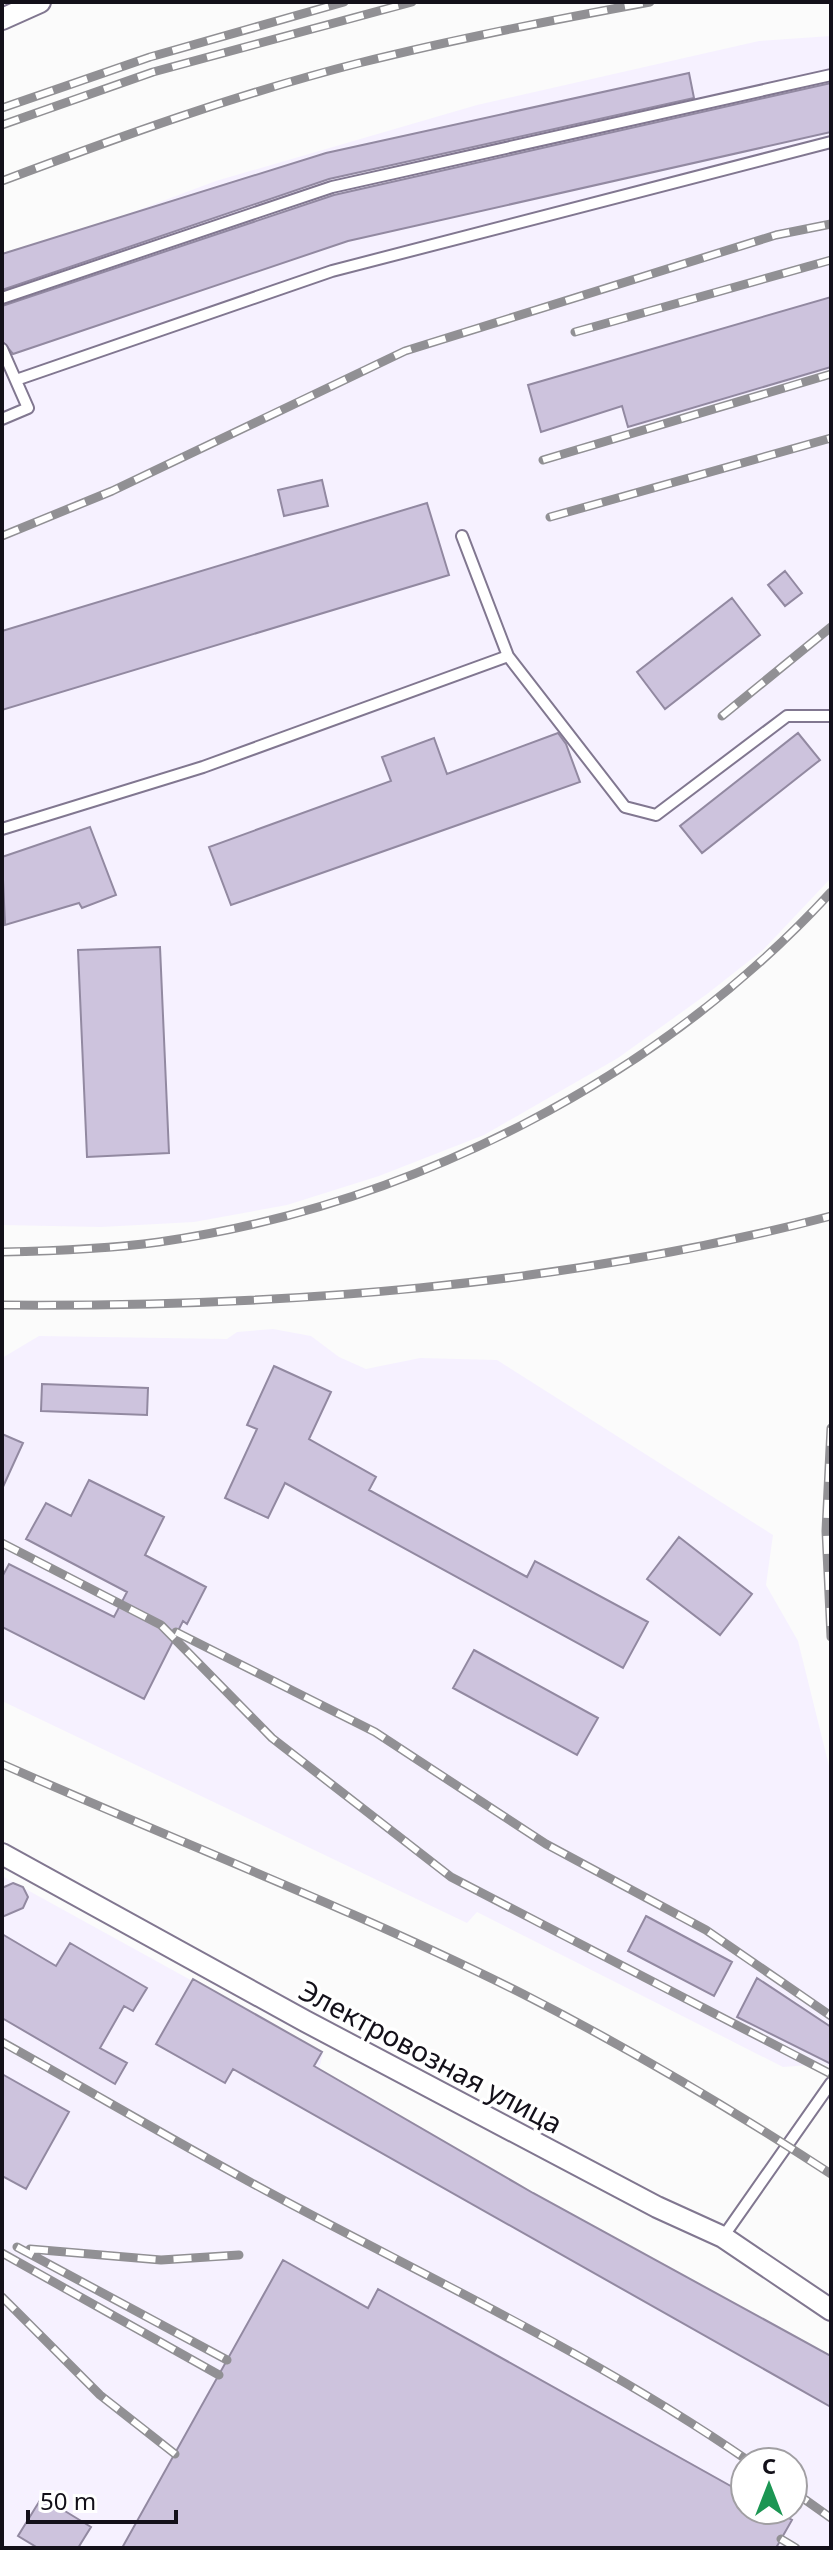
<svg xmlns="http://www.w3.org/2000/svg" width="833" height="2550" font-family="'Noto Sans',sans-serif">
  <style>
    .built { fill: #f6f1ff; fill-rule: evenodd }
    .building { fill: #cdc3dd; stroke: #9289a1; stroke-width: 2 }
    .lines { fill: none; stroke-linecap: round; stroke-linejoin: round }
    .service-casing { stroke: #817790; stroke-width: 14 }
    .minor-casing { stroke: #817790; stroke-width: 24 }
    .service { stroke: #fff; stroke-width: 10 }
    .minor { stroke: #fff; stroke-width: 20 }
    .rail-casing { stroke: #919094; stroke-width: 9 }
    .rail { stroke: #fff; stroke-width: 6; stroke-dasharray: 18; stroke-linecap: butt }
    .labels { text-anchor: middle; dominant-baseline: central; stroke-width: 7; stroke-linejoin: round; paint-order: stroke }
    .street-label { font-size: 28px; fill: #131019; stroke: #fff }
  </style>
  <rect width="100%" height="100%" fill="#fbfbfb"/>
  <!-- built -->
  <path class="built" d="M831,36V878L763,950L707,994L618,1058L484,1135L379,1176L287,1205L194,1222L101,1227L2,1225V261L216,181L477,105L759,41Z
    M273,1329L311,1336L339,1357L366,1369L420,1358L497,1360L773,1535L766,1585L798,1641L831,1774V2067L823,2064L783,2067L477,1912L467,1923L2,1701V1358L39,1336L227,1339L237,1332Z
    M2,1876L323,2053L318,2074L831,2356V2548H2ZM745,2462H793V2510H745Z"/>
  <!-- building -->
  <path class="building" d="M689,73L694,98L329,179L2,290V254L326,153Z
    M831,83V132L348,241L13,354L2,341V306L334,195Z
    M831,297V367L628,427L622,406L541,432L528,385Z
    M322,480L328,506L284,516L278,490Z
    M427,503L449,575L2,710V631Z
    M785,571L802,593L785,606L768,585Z
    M732,598L760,635L665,709L637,672Z
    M558,733L566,744L580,782L231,905L209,847L391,781L382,757L434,738L447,774Z
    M798,733L820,760L702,853L680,826Z
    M90,827L116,895L82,908L79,903L5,925L2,857Z
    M160,947L169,1153L87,1157L78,950Z
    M274,1366L331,1392L309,1439L376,1477L369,1490L527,1577L535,1561L648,1622L623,1668L285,1483L268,1518L225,1498L257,1429L247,1425Z
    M42,1384L148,1388L147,1415L41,1411Z
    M2,1434L23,1443L2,1489Z
    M89,1480L164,1517L145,1555L206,1587L187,1624L183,1621L144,1699L2,1627V1577L9,1564L114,1617L127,1592L26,1539L46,1503L71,1516Z
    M679,1537L752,1594L720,1635L647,1579Z
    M474,1650L598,1718L577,1755L453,1688Z
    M13,1883L23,1887L28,1897L23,1908L2,1917V1888Z
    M646,1916L732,1962L714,1996L628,1951Z
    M2,1934L56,1966L70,1943L147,1988L133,2011L124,2006L100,2048L127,2063L115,2084L2,2018Z
    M757,1978L831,2027V2064L737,2017Z
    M193,1979L322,2052L314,2066L533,2193L831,2356V2407L233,2069L225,2083L156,2044Z
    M2,2074L69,2112L26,2189L2,2176Z
    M283,2260L368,2308L378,2289L745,2494V2510H774L792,2520L776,2548H122Z
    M42,2497L91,2527L78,2548H38L18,2536Z"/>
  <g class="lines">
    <!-- service casing -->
    <g class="service-casing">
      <path id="service" d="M2,298L332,187L831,75
        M2,349L28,408L2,419
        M16,380L332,271L831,142
        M462,536L508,656L625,807L656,815L787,716H831
        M2,829L203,767L508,656
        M723,2237L831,2083"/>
    </g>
    <!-- minor casing -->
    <g class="minor-casing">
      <path id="minor" d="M2,19L40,2
        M2,1854L305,2021L657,2207L723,2237L831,2310"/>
    </g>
    <!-- service -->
    <use href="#service" class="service"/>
    <!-- minor -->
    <use href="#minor" class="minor"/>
    <!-- rail casing -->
    <g class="rail-casing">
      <path id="rail" d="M2,108L150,57L344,2
        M2,125L153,72L412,2
        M2,181C119,137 237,94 359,63C455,39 552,20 650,2
        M575,332L831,260
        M543,460L831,374
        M550,517L831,438
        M2,536L112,491L405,351L776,235L831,224
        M722,716L831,627
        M2,1252C55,1251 107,1249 159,1242C410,1206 659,1079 831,892
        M2,1305C281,1307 560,1287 831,1216
        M831,1428L826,1531L831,1637
        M2,1543L161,1625L272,1738L451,1877L831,2074
        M176,1632L375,1732L546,1844L706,1930L831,2016
        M2,1764C176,1841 353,1909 523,1994C629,2048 731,2109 831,2174
        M2,2042C97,2095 191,2151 287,2202C443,2285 604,2361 750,2462
        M17,2247L227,2360
        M30,2249L161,2260L239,2255
        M2,2253L219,2375
        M2,2297L100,2395L175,2454
        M793,2491L831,2518
        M781,2539L796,2548"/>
    </g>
    <!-- rail -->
    <use href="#rail" class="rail"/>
  </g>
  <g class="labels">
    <!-- street labels -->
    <g class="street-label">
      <text transform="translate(431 2056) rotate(28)">Электровозная улица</text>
    </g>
  </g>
  <!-- border -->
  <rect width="833" height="2550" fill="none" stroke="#131019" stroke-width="8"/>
  <!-- north arrow -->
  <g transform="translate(769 2486)"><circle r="38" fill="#ffffff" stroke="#a19fa3" stroke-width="2"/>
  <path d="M0-6L14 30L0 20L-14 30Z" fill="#1c9653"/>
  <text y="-12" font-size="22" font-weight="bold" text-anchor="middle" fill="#131019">С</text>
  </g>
  <!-- scale -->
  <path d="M28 2510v12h148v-12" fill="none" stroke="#131019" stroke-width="4"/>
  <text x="40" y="2510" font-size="24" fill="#131019" stroke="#ffffff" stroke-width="6" paint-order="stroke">50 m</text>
</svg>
